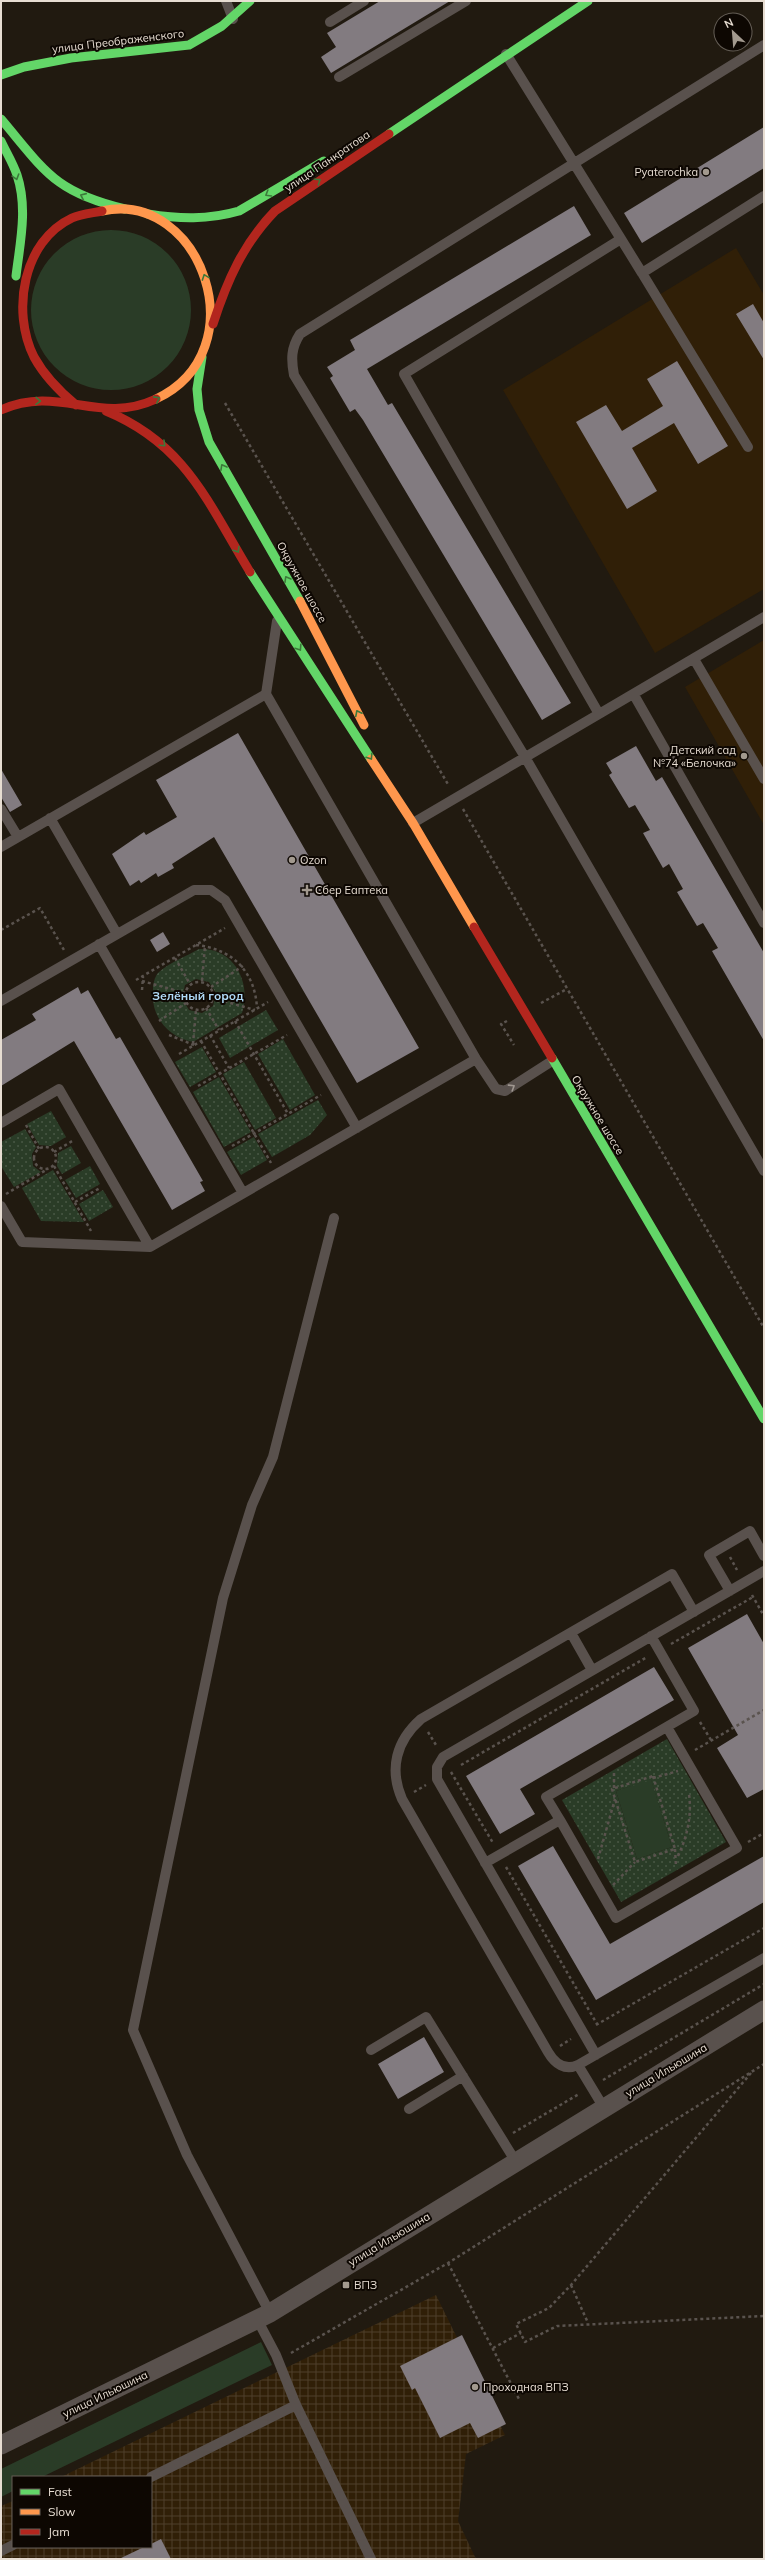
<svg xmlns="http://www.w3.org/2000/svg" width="765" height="2560" font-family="Mulish,sans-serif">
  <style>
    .built { fill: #301f07 }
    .industrial { fill: url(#industrial-grid) }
    .grass { fill: #2a3c27 }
    .park { fill: url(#park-dots); fill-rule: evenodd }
    .building { fill: #827b80 }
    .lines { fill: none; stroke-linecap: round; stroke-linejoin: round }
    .path { stroke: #5a534e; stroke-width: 2.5; stroke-dasharray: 3 3; stroke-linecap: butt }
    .lane { stroke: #59514d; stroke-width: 10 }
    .street { stroke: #59514d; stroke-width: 19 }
    .fast { stroke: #63d668; stroke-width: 9 }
    .slow { stroke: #ff974d; stroke-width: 9 }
    .jam { stroke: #b3261e; stroke-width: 9 }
    .oneway { stroke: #3c793a }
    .oneway2 { stroke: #a09790 }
    .poi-dot { fill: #a2998e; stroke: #0d0702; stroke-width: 1.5 }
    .labels { text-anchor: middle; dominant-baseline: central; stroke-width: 4; stroke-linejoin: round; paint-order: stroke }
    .street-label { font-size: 11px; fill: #e7ddd2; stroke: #0d0702 }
    .poi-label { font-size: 11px; fill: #e7ddd2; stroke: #0d0702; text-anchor: start }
    .neighbourhood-label { font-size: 12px; font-weight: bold; fill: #b0daf7; stroke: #0d0702 }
  </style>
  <defs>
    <pattern id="industrial-grid" width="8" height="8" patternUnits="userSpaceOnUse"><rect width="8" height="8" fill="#301f07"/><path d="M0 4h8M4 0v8" fill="none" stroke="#4e3f2a"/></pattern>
    <pattern id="park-dots" width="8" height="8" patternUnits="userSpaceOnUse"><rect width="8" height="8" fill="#2a3c27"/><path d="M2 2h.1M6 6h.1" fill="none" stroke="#495845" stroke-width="1.8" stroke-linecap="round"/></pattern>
  </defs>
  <rect width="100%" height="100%" fill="#211a10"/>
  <!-- built -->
  <path class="built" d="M736,248L764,295V589L655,653L503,390Z
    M764,640V825L685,687Z"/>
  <!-- industrial -->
  <path class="industrial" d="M436,2295L505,2435L466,2454L458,2521L476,2559H1V2506L13,2501V2547H151V2477H61Z"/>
  <!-- grass -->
  <path class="grass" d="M31 310a80 80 0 1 1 160 0a80 80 0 1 1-160 0Z
    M651,1779L672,1847L637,1859L616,1791Z
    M261,2342L272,2365L42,2477H13V2491L1,2497V2469Z"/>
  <!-- park -->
  <path class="park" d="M199,949C234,947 252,983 242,1013L193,1042C167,1037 150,1015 153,989C153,984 155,975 159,972C170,962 187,956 199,949ZM196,979L209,982L216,993L213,1006L202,1013L189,1010L182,998L185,985Z
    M266,1010L278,1030L230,1058L219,1038Z
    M283,1039L315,1095L290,1110L258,1054Z
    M202,1047L216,1072L190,1087L175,1062Z
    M244,1062L276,1118L255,1130L223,1074Z
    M219,1077L251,1132L224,1147L193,1092Z
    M318,1100L327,1115L310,1135L272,1157L258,1134Z
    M51,1111L66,1137L51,1146L39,1145L27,1124Z
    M25,1129L36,1147L32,1154L33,1166L41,1172L14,1187L1,1166V1142Z
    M254,1137L267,1160L241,1175L227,1152Z
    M71,1146L81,1163L62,1174L57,1166L58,1153Z
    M90,1166L100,1184L76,1198L65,1180Z
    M53,1170L84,1222L41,1221L22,1188Z
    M103,1190L113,1207L89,1221L79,1204Z
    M667,1739L726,1842L621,1902L562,1800ZM651,1780L672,1847L637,1859L616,1791Z"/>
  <!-- building -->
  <path class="building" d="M380,1H450L331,73L321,57L336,47L327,33Z
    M764,127V168L642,243L624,213Z
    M574,206L591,235L367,369L388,405L392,403L571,703L542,720L363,420L355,409L350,412L330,378L333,376L327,367L355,350L350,340Z
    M753,304L764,323V360L736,314Z
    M677,361L728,446L698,464L674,423L632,448L657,491L627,509L576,422L606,405L622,431L663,406L647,379Z
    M238,733L419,1048L357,1083L214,837L172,864L174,868L158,877L156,873L141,883L139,880L130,886L112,854L144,832L146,835L177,817L156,780Z
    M636,746L656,781L662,777L764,953V1041L712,951L718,948L703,923L697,926L677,892L683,889L669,864L663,868L643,833L650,830L635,805L629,808L609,775L612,773L606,763Z
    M1,769L22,805L10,812L1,797Z
    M163,932L170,944L157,952L150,940Z
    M78,987L81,994L88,990L116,1039L120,1037L203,1181L200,1182L205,1191L172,1210L74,1041L1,1086V1040L36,1020L32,1014Z
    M747,1614L764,1644V1789L747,1798L717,1748L738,1735L688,1648Z
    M654,1667L674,1700L520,1789L535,1814L500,1834L466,1776Z
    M553,1846L610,1944L764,1856V1902L596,2000L518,1866Z
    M424,2037L444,2072L398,2099L378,2064Z
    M462,2335L506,2424L478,2438L470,2423L440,2438L415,2388L412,2390L400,2366Z
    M161,2539L171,2559H119L144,2547H151V2544Z"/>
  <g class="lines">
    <!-- path -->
    <path class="path" d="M225,403L449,786
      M463,809L764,1328
      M1,930L40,908L64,950
      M196,945C233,949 255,972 257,1008
      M175,958L190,984
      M136,980L225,928
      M142,981L185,993
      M202,981L205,946
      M185 996a14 14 0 1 1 28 0a14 14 0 1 1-28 0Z
      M211,987L243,966
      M142,990L143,977
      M213,998L255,1010
      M541,1003L567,989
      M206,1008L219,1030
      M159,1021L186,1003
      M235,1021L288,1114
      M507,1021L501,1024L514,1045
      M169,1035L194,1045
      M210,1035L229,1068
      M201,1041L271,1163
      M193,1044L196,1010
      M179,1054L268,1002
      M198,1086L287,1035
      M26,1125L39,1149
      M232,1146L321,1095
      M34 1158a11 11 0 1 1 22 0a11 11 0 1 1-22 0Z
      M54,1152L74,1140
      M54,1166L91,1231
      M6,1194L46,1170
      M75,1202L100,1188
      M730,1557L737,1570
      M752,1595L764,1616
      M671,1644L753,1597
      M700,1722L711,1740
      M428,1732L436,1745
      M695,1750L764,1710
      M461,1765L647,1657
      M451,1772L493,1843
      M653,1776L675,1849L635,1862L612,1789Z
      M653,1778L678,1771
      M614,1788V1773
      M414,1792L426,1785
      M748,1842L764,1833
      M675,1849L676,1867
      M678,1856C687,1837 692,1816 689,1794
      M598,1859L615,1799
      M506,1867L597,2024
      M613,1885L635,1862
      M596,2025L764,1928
      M560,2046L571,2039
      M751,2073L571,2285L549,2308L516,2324L525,2342L557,2326L764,2316
      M603,2080L764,1984
      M513,2133L579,2094
      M448,2263L520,2401
      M571,2285L588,2323
      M493,2348L521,2333
      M291,2353L448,2263L764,2064"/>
    <!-- lane -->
    <path class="lane" d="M226,1L233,19
      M330,22L364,1
      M764,45L300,334C291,348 291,359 294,375L525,757L764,1171
      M339,77L466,1
      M621,239L642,273L764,196
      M642,273L748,447
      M277,621L266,694L476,1059L496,1089L505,1091L552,1061
      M694,659L764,779
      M634,695L764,923
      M599,714L764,617
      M1,809L18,837
      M50,818L117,934
      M413,823L599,714L404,374L621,239L506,54
      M1,847L266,694
      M99,944L243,1193
      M1,1001L194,890H211L225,900L357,1128
      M1,1123L59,1089L150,1247
      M1,1206L22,1242L150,1247L476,1059
      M730,1591L709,1555L750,1531L764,1556
      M694,1612L672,1574L421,1719C396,1741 389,1769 402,1799L548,2052C555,2064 565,2071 578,2065L764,1958
      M571,1633L592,1670
      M560,1820L546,1797L694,1711L651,1636
      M485,1863L560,1820L616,1918L737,1848L667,1727
      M371,2050L426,2017L516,2162
      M596,2055L437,1779V1767L443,1757L764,1571
      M578,2065L604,2108
      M409,2109L463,2076
      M270,2313L187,2155L133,2030L223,1598L252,1505L273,1457L334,1218
      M257,2319L276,2355L296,2405L371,2559
      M151,2477L296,2405
      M1,2551L13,2545"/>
    <!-- street -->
    <path class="street" d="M1,2445L270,2313L764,2010"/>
    <!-- fast -->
    <path class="fast" d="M1,75L24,67L71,58L189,45L222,26L250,1
      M1,119C45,171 54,192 125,209
      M389,134L588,1
      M1,141C6,152 13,163 17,175C28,208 20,243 16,276
      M148,214C179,219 208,220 239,211L324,161
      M202,357L197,389L199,410L209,442L300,601
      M250,572L371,759
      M552,1058L764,1419"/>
    <!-- slow -->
    <path class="slow" d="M102,211C201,189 259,351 156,399
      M300,601L364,725
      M371,759L413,823L474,927"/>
    <!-- jam -->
    <path class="jam" d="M213,324C227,281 243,244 275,211L389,134
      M76,405C59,391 45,377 34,357C11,311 23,241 72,218C81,214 93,213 102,211
      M1,410C60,384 98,426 156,399
      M106,411C186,444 208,503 250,572
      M474,927L552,1058"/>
  </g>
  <!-- one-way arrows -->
  <defs><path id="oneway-chevron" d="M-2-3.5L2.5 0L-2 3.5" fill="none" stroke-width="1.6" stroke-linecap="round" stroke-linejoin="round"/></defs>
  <g class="oneway">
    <use href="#oneway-chevron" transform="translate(16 177) rotate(73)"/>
    <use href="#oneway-chevron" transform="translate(318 181) rotate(-34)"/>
    <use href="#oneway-chevron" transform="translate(268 194) rotate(149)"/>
    <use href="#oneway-chevron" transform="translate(83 196) rotate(-156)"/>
    <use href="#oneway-chevron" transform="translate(205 277) rotate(-110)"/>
    <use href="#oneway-chevron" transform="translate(157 399) rotate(-28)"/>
    <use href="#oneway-chevron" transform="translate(38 401) rotate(1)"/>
    <use href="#oneway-chevron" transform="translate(163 444) rotate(43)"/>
    <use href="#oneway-chevron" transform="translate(223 467) rotate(-119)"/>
    <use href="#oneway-chevron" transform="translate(237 550) rotate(58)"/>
    <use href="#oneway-chevron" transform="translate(287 579) rotate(-120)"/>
    <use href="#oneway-chevron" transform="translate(299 648) rotate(57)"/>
    <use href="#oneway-chevron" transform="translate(358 713) rotate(-117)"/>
    <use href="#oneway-chevron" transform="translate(370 757) rotate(57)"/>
  </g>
  <use class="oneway2" href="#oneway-chevron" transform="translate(512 1087) rotate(-32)"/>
  <!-- markers -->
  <g class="poi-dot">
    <circle cx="706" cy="172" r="4"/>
    <circle cx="744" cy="756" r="4"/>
    <circle cx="292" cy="860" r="4"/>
    <path d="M305 884h4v4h4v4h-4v4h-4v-4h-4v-4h4z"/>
    <rect x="342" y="2281" width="8" height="8" rx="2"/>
    <circle cx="475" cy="2387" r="4"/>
  </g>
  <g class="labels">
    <!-- street labels -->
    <g class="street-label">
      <text transform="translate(118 41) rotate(-7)">улица Преображенского</text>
      <text transform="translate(327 161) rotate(-34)">улица Панкратова</text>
      <text transform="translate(302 582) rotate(61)">Окружное шоссе</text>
      <text transform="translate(598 1115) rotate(59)">Окружное шоссе</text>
      <text transform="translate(666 2070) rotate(-31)">улица Ильюшина</text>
      <text transform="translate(389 2239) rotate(-31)">улица Ильюшина</text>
      <text transform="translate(105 2394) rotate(-26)">улица Ильюшина</text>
    </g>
    <!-- poi labels -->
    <g class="poi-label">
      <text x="698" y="172" text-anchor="end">Pyaterochka</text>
      <text x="736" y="750" text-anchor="end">Детский сад<tspan x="736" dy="13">№74 «Белочка»</tspan></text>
      <text x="300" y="860">Ozon</text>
      <text x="315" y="890">Сбер Еаптека</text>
      <text x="354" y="2285">ВПЗ</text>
      <text x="483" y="2387">Проходная ВПЗ</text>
    </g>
    <!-- neighbourhood labels -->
    <g class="neighbourhood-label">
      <text x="198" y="995">Зелёный город</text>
    </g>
  </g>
  <!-- border -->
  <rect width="765" height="2560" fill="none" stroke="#e7ddd2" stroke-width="4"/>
  <!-- legend -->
  <rect x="12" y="2476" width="140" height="72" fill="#0d0702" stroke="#645d55"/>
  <rect x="20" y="2489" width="20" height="6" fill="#63d668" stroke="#645d55"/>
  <text x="48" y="2496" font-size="12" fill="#e7ddd2">Fast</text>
  <rect x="20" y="2509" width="20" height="6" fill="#ff974d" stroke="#645d55"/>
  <text x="48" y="2516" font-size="12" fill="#e7ddd2">Slow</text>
  <rect x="20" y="2529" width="20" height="6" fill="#b3261e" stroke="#645d55"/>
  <text x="48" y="2536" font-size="12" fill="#e7ddd2">Jam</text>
  <!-- north arrow -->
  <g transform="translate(733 32) rotate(334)"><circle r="19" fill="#0d0702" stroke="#645d55"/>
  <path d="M0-3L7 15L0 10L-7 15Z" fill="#a2998e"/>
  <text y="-6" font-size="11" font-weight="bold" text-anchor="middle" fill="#e7ddd2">N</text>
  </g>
</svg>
